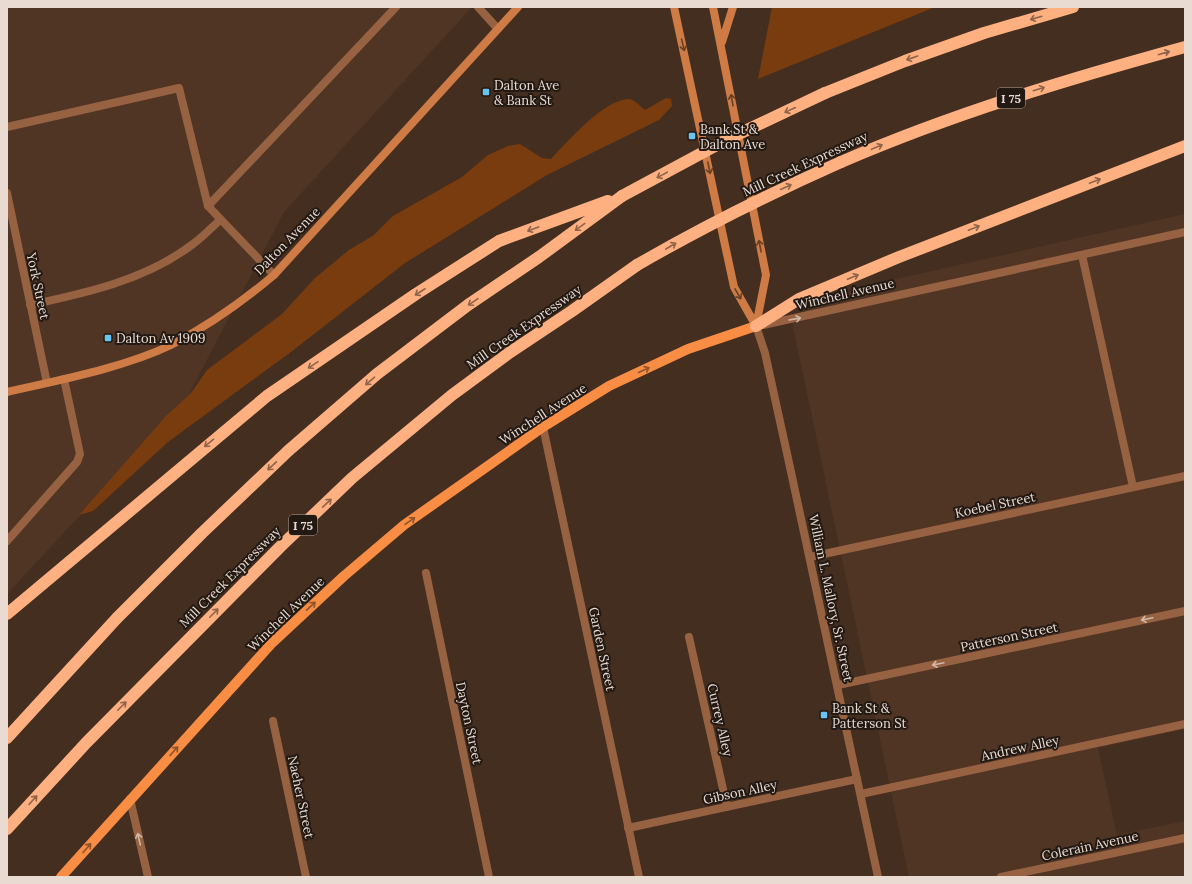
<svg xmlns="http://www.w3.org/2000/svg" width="1192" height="884" font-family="Lora,serif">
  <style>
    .built { fill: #513524 }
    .green { fill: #793c0e }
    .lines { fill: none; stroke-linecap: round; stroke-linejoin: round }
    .service { stroke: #976242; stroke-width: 8 }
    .minor { stroke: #976242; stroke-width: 8 }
    .tertiary { stroke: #976242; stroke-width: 8 }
    .secondary { stroke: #ce7b45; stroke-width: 8 }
    .primary { stroke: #f98d44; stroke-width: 10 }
    .motorway { stroke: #feb081; stroke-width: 12 }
    .motorway-bridge { stroke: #feb081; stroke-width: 12 }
    .oneway { stroke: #90644a }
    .oneway2 { stroke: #674027 }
    .oneway3 { stroke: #d0b7a7 }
    .oneway4 { stroke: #8e532c }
    .poi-dot { fill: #69c4f1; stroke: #231913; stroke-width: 1.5 }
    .labels { text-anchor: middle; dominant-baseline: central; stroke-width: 4; stroke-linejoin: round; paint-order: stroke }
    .shield { fill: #231913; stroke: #aea199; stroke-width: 1 }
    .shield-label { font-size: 12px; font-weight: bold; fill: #e9dbd2 }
    .poi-label { font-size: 13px; fill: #e9dbd2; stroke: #231913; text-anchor: start }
    .street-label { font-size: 13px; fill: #e9dbd2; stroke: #231913 }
  </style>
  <rect width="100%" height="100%" fill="#442e20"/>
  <!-- built -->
  <path class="built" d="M7,7H472L284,212L189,394L149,441L7,594Z
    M1185,214V729L1098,748L1117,835L1185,821V877H909L791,317L861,287Z"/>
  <!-- green -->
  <path class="green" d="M772,7H935L758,79Z
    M666,98L671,99L672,106L659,120L547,175L405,263L291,352L168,442L93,511L79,515L166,416L191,393L207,370L282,314L315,278L349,250L374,235L393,216L462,177L488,155L508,146L520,144L542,158L551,159C567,142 605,98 630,99C635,100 641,107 645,110Z"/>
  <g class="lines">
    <!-- service -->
    <path class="service" d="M478,7L498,29
      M7,127L179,88L208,206
      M7,193L47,383
      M1082,255L1133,487
      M274,275L208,206L396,7
      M30,305C86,293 146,280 193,244C203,237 211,228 220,220
      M7,541L77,462L80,454L64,379
      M810,557L1185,476
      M689,637L727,807
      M273,721L306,877
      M861,794L1185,724
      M628,828L857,779"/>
    <!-- minor -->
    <path class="minor" d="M763,325L1185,232
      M543,427L639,877
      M426,573L489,877
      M838,685L1185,611
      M130,799L148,877
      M1001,877L1185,838"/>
    <!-- tertiary -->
    <path class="tertiary" d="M756,326L765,353L788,458L878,877"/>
    <!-- secondary -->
    <path class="secondary" d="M674,7L734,287L756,326
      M713,7L766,275L756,326
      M722,42L733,7
      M7,392C59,380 123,368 171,345C208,326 242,302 274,275L518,7"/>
    <!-- primary -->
    <path class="primary" d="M61,877L272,643L344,576L404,525L543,427L609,386L688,349L756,326"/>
    <!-- motorway -->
    <path class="motorway" d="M825,93L905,61L984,33L1073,7
      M841,162C952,114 1068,79 1185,47
      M756,326L799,299L899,257L1185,146
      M7,614L267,396L416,294L499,241L608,201
      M7,738L117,618L202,533L288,451L377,374L468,305L539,257L622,196
      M7,829L86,743L280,547L352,478L452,395L509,353L572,311L637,265"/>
    <!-- motorway-bridge -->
    <path class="motorway-bridge" d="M622,196L728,139L825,93
      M637,265C703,227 771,193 841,162"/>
  </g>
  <!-- one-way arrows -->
  <defs><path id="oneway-shaft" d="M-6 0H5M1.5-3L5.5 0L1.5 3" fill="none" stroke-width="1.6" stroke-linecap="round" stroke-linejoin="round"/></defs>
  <g class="oneway">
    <use href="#oneway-shaft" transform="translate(1036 18) rotate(164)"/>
    <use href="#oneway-shaft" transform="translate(1164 53) rotate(-16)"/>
    <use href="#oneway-shaft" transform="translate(912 58) rotate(161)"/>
    <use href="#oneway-shaft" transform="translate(1039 89) rotate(-17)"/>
    <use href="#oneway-shaft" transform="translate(790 110) rotate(155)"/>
    <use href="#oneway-shaft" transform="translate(877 147) rotate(-23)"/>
    <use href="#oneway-shaft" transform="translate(662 175) rotate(152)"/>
    <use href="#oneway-shaft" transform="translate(1095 181) rotate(-21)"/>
    <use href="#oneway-shaft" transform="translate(786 187) rotate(-24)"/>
    <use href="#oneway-shaft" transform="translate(580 227) rotate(144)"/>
    <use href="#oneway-shaft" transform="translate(974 228) rotate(-21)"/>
    <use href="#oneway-shaft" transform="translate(533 229) rotate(160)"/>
    <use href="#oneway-shaft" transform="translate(671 246) rotate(-30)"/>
    <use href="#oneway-shaft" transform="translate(853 277) rotate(-23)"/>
    <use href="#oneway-shaft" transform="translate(420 292) rotate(147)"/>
    <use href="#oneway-shaft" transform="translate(473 302) rotate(146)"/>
    <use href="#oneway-shaft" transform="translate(313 365) rotate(146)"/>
    <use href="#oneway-shaft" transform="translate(370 381) rotate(139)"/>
    <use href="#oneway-shaft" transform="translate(209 443) rotate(141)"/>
    <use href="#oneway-shaft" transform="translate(272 466) rotate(137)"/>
    <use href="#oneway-shaft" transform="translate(327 503) rotate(-43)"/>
    <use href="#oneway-shaft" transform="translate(214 613) rotate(-45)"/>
    <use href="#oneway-shaft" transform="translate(122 706) rotate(-45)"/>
    <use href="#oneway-shaft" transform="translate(33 800) rotate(-48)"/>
  </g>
  <g class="oneway2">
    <use href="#oneway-shaft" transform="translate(683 45) rotate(77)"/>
    <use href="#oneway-shaft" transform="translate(732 100) rotate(-100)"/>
    <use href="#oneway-shaft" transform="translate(709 168) rotate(78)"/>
    <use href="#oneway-shaft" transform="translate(760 246) rotate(-101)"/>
    <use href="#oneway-shaft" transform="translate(738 294) rotate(60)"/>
  </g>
  <g class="oneway3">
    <use href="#oneway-shaft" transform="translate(795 319) rotate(-10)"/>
    <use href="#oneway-shaft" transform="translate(1147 619) rotate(168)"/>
    <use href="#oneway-shaft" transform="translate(938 664) rotate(168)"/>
    <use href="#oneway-shaft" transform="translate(139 839) rotate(-103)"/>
  </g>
  <g class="oneway4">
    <use href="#oneway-shaft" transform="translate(644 370) rotate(-25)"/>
    <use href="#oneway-shaft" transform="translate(410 521) rotate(-35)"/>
    <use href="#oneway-shaft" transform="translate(311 606) rotate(-43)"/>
    <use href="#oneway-shaft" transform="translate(174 751) rotate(-48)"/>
    <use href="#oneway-shaft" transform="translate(87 848) rotate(-49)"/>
  </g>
  <!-- markers -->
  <g class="poi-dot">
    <rect x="482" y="88" width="8" height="8" rx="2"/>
    <rect x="688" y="132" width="8" height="8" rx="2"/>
    <rect x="104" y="334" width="8" height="8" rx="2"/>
    <rect x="820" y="711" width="8" height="8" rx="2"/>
  </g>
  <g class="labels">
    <!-- shield labels -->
    <g class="shield">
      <rect x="997" y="88" width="28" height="20" rx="3"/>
      <rect x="289" y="515" width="28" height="20" rx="3"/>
    </g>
    <g class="shield-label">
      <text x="1011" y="98">I 75</text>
      <text x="303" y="525">I 75</text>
    </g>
    <!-- poi labels -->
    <g class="poi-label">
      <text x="494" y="85">Dalton Ave<tspan x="494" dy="15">&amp; Bank St</tspan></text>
      <text x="700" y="129">Bank St &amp;<tspan x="700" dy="15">Dalton Ave</tspan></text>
      <text x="116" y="338">Dalton Av 1909</text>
      <text x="832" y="708">Bank St &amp;<tspan x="832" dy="15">Patterson St</tspan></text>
    </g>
    <!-- street labels -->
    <g class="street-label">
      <text transform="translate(805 164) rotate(-25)">Mill Creek Expressway</text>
      <text transform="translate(287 241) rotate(-46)">Dalton Avenue</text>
      <text transform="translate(38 286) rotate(78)">York Street</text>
      <text transform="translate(845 294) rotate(-13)">Winchell Avenue</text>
      <text transform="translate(524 327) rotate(-35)">Mill Creek Expressway</text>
      <text transform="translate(543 414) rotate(-33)">Winchell Avenue</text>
      <text transform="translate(995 505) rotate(-12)">Koebel Street</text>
      <text transform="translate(230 577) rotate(-45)">Mill Creek Expressway</text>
      <text transform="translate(831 598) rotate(78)">William L. Mallory, Sr. Street</text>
      <text transform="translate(286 614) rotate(-44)">Winchell Avenue</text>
      <text transform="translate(1009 637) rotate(-12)">Patterson Street</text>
      <text transform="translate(602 649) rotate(78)">Garden Street</text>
      <text transform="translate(720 720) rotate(77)">Currey Alley</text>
      <text transform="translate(469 723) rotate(78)">Dayton Street</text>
      <text transform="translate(1020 748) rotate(-12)">Andrew Alley</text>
      <text transform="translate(740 792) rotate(-12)">Gibson Alley</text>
      <text transform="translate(301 797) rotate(78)">Naeher Street</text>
      <text transform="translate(1090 846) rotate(-12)">Colerain Avenue</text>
    </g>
  </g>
  <!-- border -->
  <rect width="1192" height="884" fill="none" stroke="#e9dbd2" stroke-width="16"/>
</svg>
